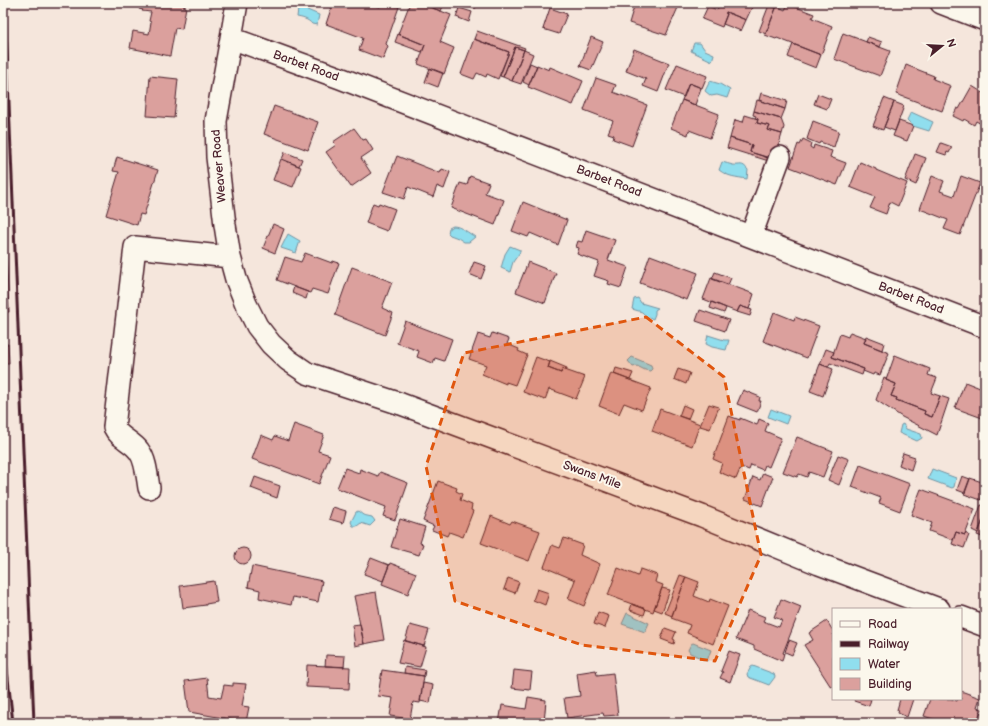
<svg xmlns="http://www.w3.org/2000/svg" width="988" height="726" font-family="'Balsamiq Sans',sans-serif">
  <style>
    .water { fill: #90deee; stroke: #7492a0 }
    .building { fill: #dba09d; stroke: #4a1f2b }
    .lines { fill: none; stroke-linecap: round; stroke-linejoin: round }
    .minor-casing { stroke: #4a1f2b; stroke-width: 24 }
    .minor { stroke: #fbf7ec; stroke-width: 21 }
    .rail { stroke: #4a1f2b; stroke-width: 3 }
    .marked { fill: #e0560e; fill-opacity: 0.2; stroke: #e0560e; stroke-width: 3; stroke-dasharray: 8 5; stroke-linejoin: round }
    .labels { text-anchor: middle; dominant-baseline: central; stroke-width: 4; stroke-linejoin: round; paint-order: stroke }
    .street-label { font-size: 12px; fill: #4a1f2b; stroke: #fbf7ec }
  </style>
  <rect width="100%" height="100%" fill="#f5e6dc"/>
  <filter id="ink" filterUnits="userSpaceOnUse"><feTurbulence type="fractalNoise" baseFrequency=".025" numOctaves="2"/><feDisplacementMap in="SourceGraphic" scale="8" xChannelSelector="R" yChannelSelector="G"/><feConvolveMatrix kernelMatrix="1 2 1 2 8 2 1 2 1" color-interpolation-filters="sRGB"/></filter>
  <g filter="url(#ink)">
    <!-- water -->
    <path class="water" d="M298,9H305L319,15L317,25L312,24C308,19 302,18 297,17Z
      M694,43H700L705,50L714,54L712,61L691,51Z
      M710,81L720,84L730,90L727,98L717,95L711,96L705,91Z
      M911,112L933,122L929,131L913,126L907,120Z
      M722,162C726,163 729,164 733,165C741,166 742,162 748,170L747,179C736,177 728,177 719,170Z
      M453,226C460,226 469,233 475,237L469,242H464L458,238L450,235L448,233L449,228Z
      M288,234L300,241L296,253L281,248Z
      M510,246L520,250V252L513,262L510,272L501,268L505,254Z
      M638,298L641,303L658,308L655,310V314L653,319L646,316L642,312L632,309L634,299Z
      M708,335L724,340H729L726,350L712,347L706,344Z
      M632,357L651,365L652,369L650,371L645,370L637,366L633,367L628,361Z
      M771,409L789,416L786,424L768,417Z
      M903,424L906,429L921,434L922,438L917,441L899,433L901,425Z
      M932,469L956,478L954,487L952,488L928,479Z
      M358,511L363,515L372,517L375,521L370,526L361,523L357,526H353L351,522L356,512Z
      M627,613L649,623L645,632L622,624Z
      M693,643L711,650L707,661L690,653L688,650L691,644Z
      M753,666L774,674L775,677L769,685L748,677L747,674L751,667Z"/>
    <!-- building -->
    <path class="building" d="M140,3H184L183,6L186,7L182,29L175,28L170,56L130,48L133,31L149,34L151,22L149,21L151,12L142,11L143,10L139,9Z
      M333,3H369L380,7L381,3H387L399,7L386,44L388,46L383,59L359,50L363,38L326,24Z
      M410,3H420L451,15L440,42L454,48L444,74L418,64L425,45L398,34Z
      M430,3H435L443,6L441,11L429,7Z
      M454,3H476V8L454,5Z
      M635,3H680L666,35L629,23Z
      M705,3H754L746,20L726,12V14H727L722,27L702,19L708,6L717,10L718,8Z
      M788,4L814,14L812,18L832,26L821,55L777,38L776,39L765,35L777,6L785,10Z
      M769,5L776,8L766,34L759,31Z
      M459,8L472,12L469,22L456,17Z
      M550,8L567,14L559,34L543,29Z
      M726,12L746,20L741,31L723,24L727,14H726Z
      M477,31L525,48L524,50L515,47L503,77L500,76L509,52L474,39Z
      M843,33L890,51L880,76L834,59Z
      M398,34L425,45L422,52L395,42Z
      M591,37L603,42L591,70L580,66Z
      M868,37L882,42L880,47L866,42Z
      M474,39L509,52L498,79L487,74L486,77L477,73L474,79L461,74Z
      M793,44L821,55L816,68L788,57Z
      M515,47L524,50L512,81L503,77Z
      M634,49L669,63L658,92L643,86L646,79L626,71Z
      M524,50L533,54L521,84L512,81Z
      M530,63L537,66L529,85L523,82Z
      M677,64L707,76L702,88L689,83L684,97L666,90Z
      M537,65L549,70L550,67L583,81L573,105L528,87Z
      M906,65L934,76L933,79L951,86L942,111L896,94Z
      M430,68L443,73L438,87L425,82Z
      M150,76L178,79L174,118L147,116Z
      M596,78L616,85L613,92L647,105L632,146L613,139L614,135L608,133L613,121L584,110Z
      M689,83L701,88L695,105L682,100Z
      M972,86L985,94V126L976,121L974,125L964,119L963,121L953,116L957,108L959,109Z
      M761,93L787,101L785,109L759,100Z
      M818,94L831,99L827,109L814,104Z
      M884,98L894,102L883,130L873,126Z
      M682,100L719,114L710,138L689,130L688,135L671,128Z
      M757,100L785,109L781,119L754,111Z
      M894,102L904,106L895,131L884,127Z
      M274,106L318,122L308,150L264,134Z
      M754,111L781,119L784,127L782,134L768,130L770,126L757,123L758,119L755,118L756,116L753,115Z
      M745,115L758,119L757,123L770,126L768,130L782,134L774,160L750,152L752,145L730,138L735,120L743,122Z
      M813,121L839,131L834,147L820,142L819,144L807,139Z
      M899,121L913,126L907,141L893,136Z
      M354,128L363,140L366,139L373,150L361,158L371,173L351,187L326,152L336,145L333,142Z
      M730,138L752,145L750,152L773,159L772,162L727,148Z
      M803,139L811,143L810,147L813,149L814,145L832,151L830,157L846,163L837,185L790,167L798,144L800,145Z
      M941,143L952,147L949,153L947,152L946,155L937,152Z
      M285,152L302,159L299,166L282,159Z
      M915,154L926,158L916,185L905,180Z
      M397,156L440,173L442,169L450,172L444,189L437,186L433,197L408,187L404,199L383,192Z
      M117,157L158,170L144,215L140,214L137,225L106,215L119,172L113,171Z
      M281,159L301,167L293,187L273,180Z
      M860,162L876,169V170L907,183L898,206L890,202L886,214L870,208L875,197L850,187Z
      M470,176L489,183L485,193L504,200L495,225L451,208L460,183L467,185Z
      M932,176L944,181L940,191L954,196L961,176L980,183L960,235L944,229L948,220L920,209Z
      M3,188L9,312H3Z
      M523,202L567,220L558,245L530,233L528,237L512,231Z
      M373,203L378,205L379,203L395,209L387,231L366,223Z
      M273,224L284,229L275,253L263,248Z
      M586,230L615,240L608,260L628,267L621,288L608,284L609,281L594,276L599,262L577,254L579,248L576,247L578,241L582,242Z
      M305,253L332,263L333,261L339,263L328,294L312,289L310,293L277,280L285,257L301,262Z
      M650,255L698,273L687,300L640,283Z
      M474,262L486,266L481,279L469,274Z
      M528,262L556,273L545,303L516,292Z
      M352,267L392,282L382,308L393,313L385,335L335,315Z
      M715,272L731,278L728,285L712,279Z
      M711,278L754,294L749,309L740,306L737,312L703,299Z
      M294,287L308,292L306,299L292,293Z
      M712,302L726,308L724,313L710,308Z
      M740,306L752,310L750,316L737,312Z
      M700,310L729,320L725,331L696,321Z
      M774,312L794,320L795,317L819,326L807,358L763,341Z
      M405,321L452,339L444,361L435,358L433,363L417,357L419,351L397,343Z
      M850,332L866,338L864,343L889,353L880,375L874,373L873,375L863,371L864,369L832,357L840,334L848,337Z
      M492,333L509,339L507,344L519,349L518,351L527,355L515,385L506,382V384L482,374L486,365L469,359L478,334L490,338Z
      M866,336L884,343L882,350L864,343Z
      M8,344L9,363H3V345Z
      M826,349L834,352L832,357L864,369L862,375L830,363L828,367L820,364Z
      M895,355L930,369L928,375L937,378L931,393L940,396L932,417L924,414L925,411L896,400L897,398L891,396L896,384L886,380Z
      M536,357L550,362L548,368L561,373L562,369L585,377L576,399L549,389L545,400L523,392Z
      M550,361L567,368V370L562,369L561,373L548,368Z
      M820,364L833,369L823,396L810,391Z
      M616,368L633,373L630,380L614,374Z
      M678,369L690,373L686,384L674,379Z
      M611,373L651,388L642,410L624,403L619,414L599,406Z
      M884,377L886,378V380L896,384L891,396L897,398L896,400L925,411L924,414L932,417L940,396L949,399L937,435L902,417L876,400Z
      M965,382L985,390V419L955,408Z
      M743,390L760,397L759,401H761L757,412L737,404Z
      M709,404L719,407L710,429L700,426Z
      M683,405L692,409L688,419L679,416Z
      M660,409L700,424L692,446L652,431Z
      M729,416L740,420V418L757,425L759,419L768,423L765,431L781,438L769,467L765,465L763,470L751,465L749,470L741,467L736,479L719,472L722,463L713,459Z
      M294,424L324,435L318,451L330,455L319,484L252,459L261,435L273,440L275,436L288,441Z
      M797,437L833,451L823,477L809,472L807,477L799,474L797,477L783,472Z
      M903,453L915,457L911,470L899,465Z
      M838,455L849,459L839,485L828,480Z
      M860,465L910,484L900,511L879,503L881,498L852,487Z
      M345,468L359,473L360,469L378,476L380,472L408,483L395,520L383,516L386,507L337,488Z
      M763,473L773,477L762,506L745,499L753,477L760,480Z
      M962,476L970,479L965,493L957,490Z
      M255,477L280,486L277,498L251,488Z
      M970,478L985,483V490L981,500L964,494Z
      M438,481L457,488L456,491L462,494L460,500L472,505L471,510L473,511L463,537L449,532L447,536L432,530L434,526L423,521Z
      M921,489L975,509L965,535L956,532L953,540L929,531L932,523L911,515Z
      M981,505L985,506V515L978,533L972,530Z
      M333,507L346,511L343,523L329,519Z
      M985,515V538L977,535Z
      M491,516L510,524L512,521L540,531L529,561L481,543Z
      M400,519L425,527L420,543L423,544L419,555L391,547Z
      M956,532L965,535V533L969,535L964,548L952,544Z
      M564,538L583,545L580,555L600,564L584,606L568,599L575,580L544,567L552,545L560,548Z
      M235 556a8 8 0 1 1 16 0a8 8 0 1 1-16 0Z
      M371,558L389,565L383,581L364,574Z
      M390,563L416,573L408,594L382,584Z
      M252,566L322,581L318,602L293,597L291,605L259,598L260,590L248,587Z
      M618,568L638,576L640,569L657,575L655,582L663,585L653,612L608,595Z
      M680,575L686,577L672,616L665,613Z
      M686,577L699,582L694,596L709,602L710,599L728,606L713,644L687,633L690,625L671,618Z
      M508,578L519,582L515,593L504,589Z
      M214,581L217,602L206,604V605L183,608L180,586Z
      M662,588L670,590L662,612L654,609Z
      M537,589L549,593L545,605L533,600Z
      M376,592L384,640L364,644L354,596Z
      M781,599L801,607L783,653H784L782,661L754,649V646L736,639L748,610L765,617L763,621L779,627L782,620L774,617Z
      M632,604L646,609L644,615L630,610Z
      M598,612L609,616L605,628L594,624Z
      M827,621L833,631V686L831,687L804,645L813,640L809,633Z
      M360,624L364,644L355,646L352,625Z
      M410,625L429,630L424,646L405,641Z
      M665,628L676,632L673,639L675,640L674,644L661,639Z
      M404,640L426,647L420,667L398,663Z
      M789,640L797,643L792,655L785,652Z
      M729,651L740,655L730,682L720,678L723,672L721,671Z
      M326,655L345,656L344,667L325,666Z
      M307,665L350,667L349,689L306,687Z
      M405,667L425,670L424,676L404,673Z
      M382,670L424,676L420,703L413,702L410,719L390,716L393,698L378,696Z
      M514,670L532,672L530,690L512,688Z
      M596,670L597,675L613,673L618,715L604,716L603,713L567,718L564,698L580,696L577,673Z
      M207,678L209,696L221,698L224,685L233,686V683L246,684L242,706L249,707L246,722L189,712L185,681Z
      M423,683L433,685L430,703L420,701Z
      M961,691L980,698L977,707L982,709L976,723H944L924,716L930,699H951L957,701L958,699H961Z
      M528,697L546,700L544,723H499L502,705L526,709Z
      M855,699H871L869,706L854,701Z
      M900,699H913L907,717L898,713L899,710H897Z"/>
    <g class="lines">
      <!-- minor casing -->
      <g class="minor-casing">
        <path id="minor" d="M237,3L231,38L216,121L217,157L225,225L230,257L236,279L246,304L257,326L271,344L288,360L307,373L401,404L702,516L819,564L939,609
          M941,3L985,20
          M231,38L340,78L985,327
          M751,236L780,157
          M149,488C147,476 146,460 139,451C132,441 119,438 114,427L135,247L230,257
          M961,617L985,626"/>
      </g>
      <!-- minor -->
      <use href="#minor" class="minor"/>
      <!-- rail -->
      <path class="rail" d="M5,3L34,723
        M3,634L13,723"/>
    </g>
  </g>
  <!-- marked area -->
  <path class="marked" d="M646,317L724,377L761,555L715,661L582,645L455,601L426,466L464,353Z"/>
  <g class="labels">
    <!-- street labels -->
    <g class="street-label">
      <text transform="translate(306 66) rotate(20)">Barbet Road</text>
      <text transform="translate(219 166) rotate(-95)">Weaver Road</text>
      <text transform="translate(609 181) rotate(21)">Barbet Road</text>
      <text transform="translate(911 298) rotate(21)">Barbet Road</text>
      <text transform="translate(592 475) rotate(20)">Swans Mile</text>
    </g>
  </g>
  <!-- margin -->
  <rect width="988" height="726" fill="none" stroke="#fbf7ec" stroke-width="16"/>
  <rect x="8" y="8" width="972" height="710" fill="none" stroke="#4a1f2b" stroke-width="1.5" filter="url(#ink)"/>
  <!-- legend -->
  <rect x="832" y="608" width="130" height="92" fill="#fbf7ec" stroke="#b4a19f"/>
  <rect x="840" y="621" width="20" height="6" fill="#fbf7ec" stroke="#b4a19f"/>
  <text x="868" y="628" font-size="12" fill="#4a1f2b">Road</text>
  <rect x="840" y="641" width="20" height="6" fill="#4a1f2b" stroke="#b4a19f"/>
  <text x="868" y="648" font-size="12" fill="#4a1f2b">Railway</text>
  <rect x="840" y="658" width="20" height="12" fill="#90deee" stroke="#b4a19f"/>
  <text x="868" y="668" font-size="12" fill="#4a1f2b">Water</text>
  <rect x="840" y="678" width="20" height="12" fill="#dba09d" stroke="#b4a19f"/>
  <text x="868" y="688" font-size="12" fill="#4a1f2b">Building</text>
  <!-- north arrow -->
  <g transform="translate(942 46) rotate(72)" stroke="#fbf7ec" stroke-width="3" paint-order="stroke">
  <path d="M0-3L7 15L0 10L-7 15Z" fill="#4a1f2b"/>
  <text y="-6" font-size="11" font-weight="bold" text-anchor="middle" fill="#4a1f2b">N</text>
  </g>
</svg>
